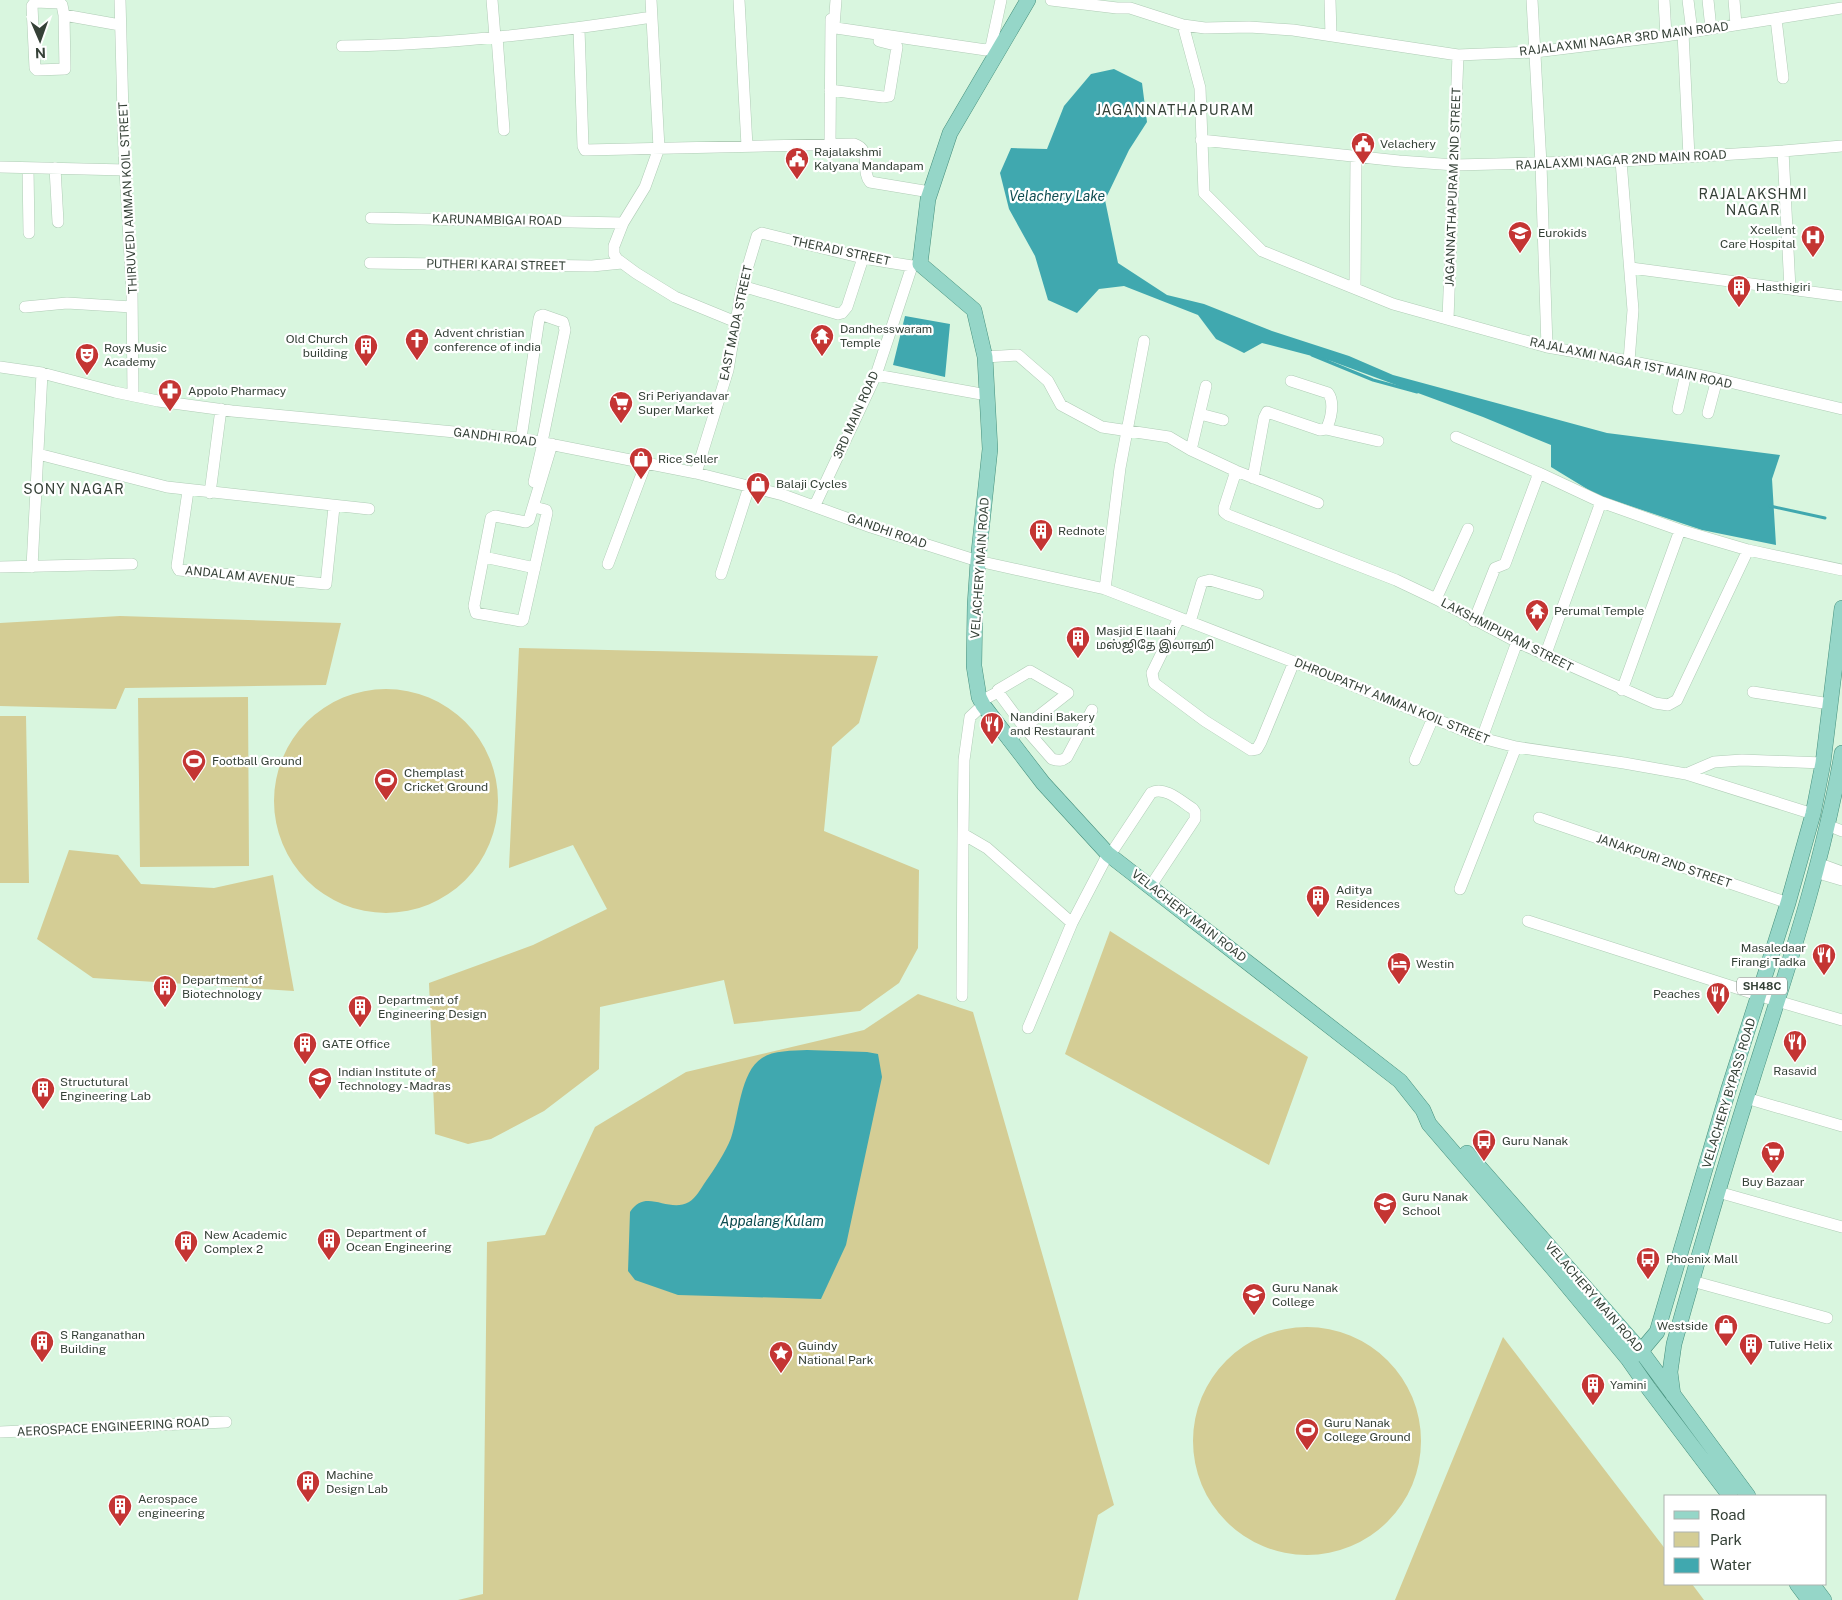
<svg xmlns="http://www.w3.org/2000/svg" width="1842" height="1600" font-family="'Public Sans','Noto Sans Tamil',sans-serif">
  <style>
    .green { fill: #d4cd95 }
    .water { fill: #40a8af }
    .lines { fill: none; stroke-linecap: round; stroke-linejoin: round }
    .stream { stroke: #40a8af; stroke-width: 3 }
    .minor-casing { stroke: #b0ccb6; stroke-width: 12 }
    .major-casing { stroke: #46907d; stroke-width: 16 }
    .minor { stroke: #fff; stroke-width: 11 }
    .major { stroke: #95d6c8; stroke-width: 15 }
    .labels { text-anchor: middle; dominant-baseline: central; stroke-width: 4.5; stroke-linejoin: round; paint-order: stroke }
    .shield { fill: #fff; stroke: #727a73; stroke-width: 1 }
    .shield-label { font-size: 11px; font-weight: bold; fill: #354137 }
    .street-label { font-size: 12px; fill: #354137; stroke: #fff }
    .poi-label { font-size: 12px; fill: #354137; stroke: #fff; text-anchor: start }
    .neighbourhood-label { font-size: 14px; letter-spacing: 1px; fill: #354137; stroke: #fff }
    .water-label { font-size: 14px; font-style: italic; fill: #0e4c50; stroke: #fff }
  </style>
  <rect width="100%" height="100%" fill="#d9f6df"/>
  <!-- green -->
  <path class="green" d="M120,616L341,623L326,685L125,688L116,709L0,706V623Z
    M519,648L878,656L859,723L832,747L824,831L919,870L918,948L899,983L860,1011L734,1024L724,980L600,1007L599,1069L544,1111L491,1139L468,1144L435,1134L429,983L533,945L607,909L573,845L509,868Z
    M274 801a112 112 0 1 1 224 0a112 112 0 1 1-224 0Z
    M248,697L249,866L140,867L138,698Z
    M0,716H26L29,883H0Z
    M69,850L118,855L141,884L214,888L273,875L294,991L93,978L37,939Z
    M1110,931L1308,1057L1269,1165L1065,1054Z
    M918,994L973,1012L1114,1505L1098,1515L1078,1600H458L483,1594L487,1242L545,1235L595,1127L686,1072L864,1030Z
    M1193 1441a114 114 0 1 1 228 0a114 114 0 1 1-228 0Z
    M1503,1337L1666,1550V1584H1692L1704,1600H1395Z"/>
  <!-- water -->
  <path class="water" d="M1114,69L1142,83L1147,122L1129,150L1105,200L1118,263L1167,295L1204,304L1272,331L1349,356L1393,375L1607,433L1780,455L1772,479L1776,545L1702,530L1597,495L1551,467V445L1483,417L1331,361L1262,343L1244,353L1216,339L1198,315L1124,286L1099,289L1077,313L1048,300L1035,256L1009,209L1000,173L1011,148L1047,149L1064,106L1091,74Z
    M905,316L950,324L945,377L893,365Z
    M807,1050L867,1052L878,1054L882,1077L846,1245L821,1299L678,1295L635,1280L628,1271L630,1212C646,1187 668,1214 689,1202C696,1198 701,1188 706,1181C714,1170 726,1151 731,1138C739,1115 740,1072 762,1058C773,1050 793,1051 807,1050Z"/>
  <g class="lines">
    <!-- stream -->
    <path class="stream" d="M1312,355L1373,380L1417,392
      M1770,506L1825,518"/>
    <!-- minor casing -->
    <g class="minor-casing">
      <path id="minor" d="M120,0L124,152L132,291L133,395
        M492,0L495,37
        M651,0L659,148L645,187L623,223L614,246V254L617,259L636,273L675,297L736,322
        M739,0L747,146
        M836,0L834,26L836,28L986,50L991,47L1001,0
        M1051,0L1117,8H1130L1183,25L1205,28L1249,27L1293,30L1458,55L1535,52L1665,36L1842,8
        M1330,0L1331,35
        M1532,0L1541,164L1547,347
        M1664,0L1666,36
        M1688,0L1692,32
        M1708,0L1711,29
        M1734,0L1736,25
        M64,15L65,69L37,70L35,68L32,6L35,2L60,3L62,5L64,15L120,25
        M1776,19L1783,78
        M1183,25L1200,88L1204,193L1262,251L1393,304L1547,347L1629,361L1717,379L1842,409
        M579,29L583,146L585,150L854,144C873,150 860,170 870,182L930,192
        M1683,33L1689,157
        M497,37L504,130
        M342,46C446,45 550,33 652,17
        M830,90L883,97L889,96L897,47L895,45L879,41
        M1201,140L1399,161L1455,165L1621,161L1783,151L1842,146
        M830,144L831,19
        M1783,151L1790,289
        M1621,161L1633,310L1629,361
        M0,167L126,170
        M28,168L29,233
        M55,168L58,222
        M371,218L623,223
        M370,263L592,266L622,263
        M1631,268L1842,296
        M742,286L838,314L842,313L847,307L863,258
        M1355,288L1356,156
        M25,307L67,303L132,307
        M1448,319L1458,55
        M985,357L1018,355L1048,381L1061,405L1102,427L1169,437L1191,450L1236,471L1318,503
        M0,367L42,373L115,392L158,401L232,411L519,438L696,473L783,495L871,527L978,561L1105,589L1312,669L1482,738L1516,747L1624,763L1686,774L1813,814
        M876,375L987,395
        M1678,409L1686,373
        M1708,413L1717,379
        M1200,414L1223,420
        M1326,429L1378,441
        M1456,437L1539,473L1601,502L1680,530L1748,550L1842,570
        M521,438L539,319L540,316L543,315L563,322L565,330L542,442
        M1191,450L1206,386
        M38,454L167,487L369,509
        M1236,471L1224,508V512L1228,515L1396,580L1436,599L1517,642L1655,703L1668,705L1677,700L1748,550
        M696,473L728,370L742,286L757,236L762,233L863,258L912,266L920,264
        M1253,478L1264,418L1267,412L1320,430L1326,429C1331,420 1335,402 1328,393L1291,381
        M534,482L543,443
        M188,491L177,566L179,570L326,584L334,507
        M210,493L221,409
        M815,505L876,375L912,266
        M534,507L546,510L547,513L523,620L521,621L476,613L474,606L491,518L495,516L526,522L529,520L552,444
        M484,557L535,568
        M608,564L646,463
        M0,567L132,564
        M32,567L42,373
        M721,574L749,487
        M1105,589L1120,468L1144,341
        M1436,599L1468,529
        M1179,618L1152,673L1154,683L1205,721L1251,750L1257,749L1261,742L1294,662
        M1474,621L1495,568L1505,564L1539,473
        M1190,622L1202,582L1210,580L1258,594
        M1545,656L1601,502
        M1622,690L1680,530
        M998,692L1024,727L1052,759C1059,761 1062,761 1067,757L1092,710
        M1753,692L1830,704
        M981,701L998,692V690L1030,671L1068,693L1008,740
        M983,705L970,717L964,760L963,834L987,848L1072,923
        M1482,738L1517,642
        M1415,760L1433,718
        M1686,774L1714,762L1742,760L1823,763
        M1539,818L1788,903
        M1827,825L1842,831
        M1110,855L1151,793C1164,785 1182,802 1193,809L1195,812V819L1150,887
        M1817,863L1842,872
        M1815,872L1842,880
        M1460,889L1516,747
        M1528,921L1777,1001L1842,1020
        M962,996L963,834
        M1028,1028L1072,923L1108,854
        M1746,1098L1842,1126
        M1718,1192L1842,1227
        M1692,1281L1827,1318
        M0,1432L226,1422"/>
    </g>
    <!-- major casing -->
    <g class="major-casing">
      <path id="major" d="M1028,0L950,133L928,199L920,264L974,310L985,357L990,449L978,561L975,605L974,666L979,697L983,705L1043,783L1108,854L1400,1081L1423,1110L1429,1124L1556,1272L1628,1359L1649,1389L1730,1496
        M1467,1153L1641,1351L1748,1496
        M1628,1359L1641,1351L1657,1332L1728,1091L1788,903L1813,814L1823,763L1842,608
        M1673,1395L1670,1372L1674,1344C1699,1255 1725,1165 1753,1077C1787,970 1823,864 1842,753
        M1797,1584L1809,1600
        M1812,1584L1824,1600"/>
    </g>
    <!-- minor -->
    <use href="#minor" class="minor"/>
    <!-- major -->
    <use href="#major" class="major"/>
  </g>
  <!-- icons -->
  <defs>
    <g id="civic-pin" transform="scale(1.25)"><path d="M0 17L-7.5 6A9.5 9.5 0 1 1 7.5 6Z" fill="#c43533" stroke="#fff"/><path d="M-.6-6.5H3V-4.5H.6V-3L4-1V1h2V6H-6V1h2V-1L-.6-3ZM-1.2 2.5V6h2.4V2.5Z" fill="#fff"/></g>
    <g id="school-pin" transform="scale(1.25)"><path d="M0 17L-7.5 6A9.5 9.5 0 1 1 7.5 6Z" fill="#c43533" stroke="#fff"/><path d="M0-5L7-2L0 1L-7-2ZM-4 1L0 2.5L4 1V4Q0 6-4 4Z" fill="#fff"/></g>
    <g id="hospital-pin" transform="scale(1.25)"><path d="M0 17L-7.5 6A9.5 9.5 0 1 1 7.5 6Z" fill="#c43533" stroke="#fff"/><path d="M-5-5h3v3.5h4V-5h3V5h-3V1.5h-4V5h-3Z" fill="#fff"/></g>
    <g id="building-pin" transform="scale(1.25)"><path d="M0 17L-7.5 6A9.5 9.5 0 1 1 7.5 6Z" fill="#c43533" stroke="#fff"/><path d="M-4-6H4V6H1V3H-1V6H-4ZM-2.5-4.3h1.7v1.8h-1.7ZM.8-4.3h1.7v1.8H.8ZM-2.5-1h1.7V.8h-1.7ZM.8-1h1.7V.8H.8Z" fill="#fff"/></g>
    <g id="temple-pin" transform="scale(1.25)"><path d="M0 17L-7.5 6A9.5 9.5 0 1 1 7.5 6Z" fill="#c43533" stroke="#fff"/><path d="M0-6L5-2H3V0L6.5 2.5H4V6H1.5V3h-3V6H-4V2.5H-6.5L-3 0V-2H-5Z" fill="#fff"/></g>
    <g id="church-pin" transform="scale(1.25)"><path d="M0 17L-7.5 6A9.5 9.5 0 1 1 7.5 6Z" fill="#c43533" stroke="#fff"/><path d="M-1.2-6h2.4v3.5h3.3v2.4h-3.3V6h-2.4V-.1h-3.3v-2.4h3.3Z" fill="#fff"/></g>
    <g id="theatre-pin" transform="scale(1.25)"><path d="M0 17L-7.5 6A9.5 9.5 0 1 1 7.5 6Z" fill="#c43533" stroke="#fff"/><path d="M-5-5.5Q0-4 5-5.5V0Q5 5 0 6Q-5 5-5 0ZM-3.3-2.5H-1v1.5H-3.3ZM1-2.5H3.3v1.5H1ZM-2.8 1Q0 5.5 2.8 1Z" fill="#fff"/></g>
    <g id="pharmacy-pin" transform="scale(1.25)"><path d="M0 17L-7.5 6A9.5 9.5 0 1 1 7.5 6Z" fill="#c43533" stroke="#fff"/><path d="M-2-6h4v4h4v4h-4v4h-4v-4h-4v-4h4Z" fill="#fff"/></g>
    <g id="supermarket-pin" transform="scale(1.25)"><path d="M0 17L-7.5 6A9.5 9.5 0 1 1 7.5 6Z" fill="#c43533" stroke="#fff"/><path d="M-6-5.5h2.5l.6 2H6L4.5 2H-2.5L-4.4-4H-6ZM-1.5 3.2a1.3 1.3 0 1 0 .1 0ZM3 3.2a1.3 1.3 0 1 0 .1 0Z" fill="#fff"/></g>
    <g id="shop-pin" transform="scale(1.25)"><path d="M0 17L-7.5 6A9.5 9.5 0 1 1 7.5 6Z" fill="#c43533" stroke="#fff"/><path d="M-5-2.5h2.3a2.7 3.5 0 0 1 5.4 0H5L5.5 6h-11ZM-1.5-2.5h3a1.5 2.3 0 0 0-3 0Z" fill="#fff"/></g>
    <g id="restaurant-pin" transform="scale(1.25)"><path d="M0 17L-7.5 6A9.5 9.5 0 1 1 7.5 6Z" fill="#c43533" stroke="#fff"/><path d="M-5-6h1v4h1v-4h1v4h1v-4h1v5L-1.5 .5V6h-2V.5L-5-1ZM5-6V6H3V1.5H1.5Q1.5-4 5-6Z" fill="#fff"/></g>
    <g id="stadium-pin" transform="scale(1.25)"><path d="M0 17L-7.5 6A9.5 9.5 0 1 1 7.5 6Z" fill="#c43533" stroke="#fff"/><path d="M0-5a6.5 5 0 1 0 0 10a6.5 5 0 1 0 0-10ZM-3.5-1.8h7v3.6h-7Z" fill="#fff"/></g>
    <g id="hotel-pin" transform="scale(1.25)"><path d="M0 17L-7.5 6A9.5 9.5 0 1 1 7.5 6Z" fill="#c43533" stroke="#fff"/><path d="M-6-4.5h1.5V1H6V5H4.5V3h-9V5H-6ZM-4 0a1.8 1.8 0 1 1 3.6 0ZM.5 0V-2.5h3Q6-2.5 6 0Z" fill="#fff"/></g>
    <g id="university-pin" transform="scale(1.25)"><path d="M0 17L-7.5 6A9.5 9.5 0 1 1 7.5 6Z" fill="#c43533" stroke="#fff"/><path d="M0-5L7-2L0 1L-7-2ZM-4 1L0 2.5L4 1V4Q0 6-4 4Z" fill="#fff"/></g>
    <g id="bus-pin" transform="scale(1.25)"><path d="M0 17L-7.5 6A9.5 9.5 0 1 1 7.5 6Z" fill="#c43533" stroke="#fff"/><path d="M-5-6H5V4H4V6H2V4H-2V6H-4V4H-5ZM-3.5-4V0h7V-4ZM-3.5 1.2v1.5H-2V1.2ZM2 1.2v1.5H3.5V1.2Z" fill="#fff"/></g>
    <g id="sight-pin" transform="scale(1.25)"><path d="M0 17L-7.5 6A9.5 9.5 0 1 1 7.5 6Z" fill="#c43533" stroke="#fff"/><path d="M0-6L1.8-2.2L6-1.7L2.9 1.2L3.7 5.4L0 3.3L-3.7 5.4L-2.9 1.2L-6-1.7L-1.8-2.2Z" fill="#fff"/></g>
  </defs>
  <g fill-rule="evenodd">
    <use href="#civic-pin" x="1363" y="144"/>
    <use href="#civic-pin" x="797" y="159"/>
    <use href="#school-pin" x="1520" y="233"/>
    <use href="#hospital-pin" x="1813" y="237"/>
    <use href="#building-pin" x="1739" y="287"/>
    <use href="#temple-pin" x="822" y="336"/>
    <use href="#church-pin" x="417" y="340"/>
    <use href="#building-pin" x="366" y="346"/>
    <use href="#theatre-pin" x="87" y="355"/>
    <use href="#pharmacy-pin" x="170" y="391"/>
    <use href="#supermarket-pin" x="621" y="403"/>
    <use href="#shop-pin" x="641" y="459"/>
    <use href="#shop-pin" x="758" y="484"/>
    <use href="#building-pin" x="1041" y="531"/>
    <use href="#temple-pin" x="1537" y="611"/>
    <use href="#building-pin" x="1078" y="638"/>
    <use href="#restaurant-pin" x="992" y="724"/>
    <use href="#stadium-pin" x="194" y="761"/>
    <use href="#stadium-pin" x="386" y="780"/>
    <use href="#building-pin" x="1318" y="897"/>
    <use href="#restaurant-pin" x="1824" y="955"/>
    <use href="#hotel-pin" x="1399" y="964"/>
    <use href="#building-pin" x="165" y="987"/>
    <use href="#restaurant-pin" x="1718" y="994"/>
    <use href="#building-pin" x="360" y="1007"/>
    <use href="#restaurant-pin" x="1795" y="1042"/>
    <use href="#building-pin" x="305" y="1044"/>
    <use href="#university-pin" x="320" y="1079"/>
    <use href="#building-pin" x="43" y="1089"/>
    <use href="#bus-pin" x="1484" y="1141"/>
    <use href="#supermarket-pin" x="1773" y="1153"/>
    <use href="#school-pin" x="1385" y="1204"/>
    <use href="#building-pin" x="329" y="1240"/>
    <use href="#building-pin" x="186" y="1242"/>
    <use href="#bus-pin" x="1648" y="1259"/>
    <use href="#university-pin" x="1254" y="1295"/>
    <use href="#shop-pin" x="1726" y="1326"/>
    <use href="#building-pin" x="42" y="1342"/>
    <use href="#building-pin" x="1751" y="1345"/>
    <use href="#sight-pin" x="781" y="1353"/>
    <use href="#building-pin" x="1593" y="1385"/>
    <use href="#stadium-pin" x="1307" y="1430"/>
    <use href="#building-pin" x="308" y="1482"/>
    <use href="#building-pin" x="120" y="1506"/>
  </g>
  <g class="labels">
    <!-- shield labels -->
    <rect class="shield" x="1737" y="977.5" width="50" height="17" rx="4"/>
    <g class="shield-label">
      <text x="1762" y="986">SH48C</text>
    </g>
    <!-- street labels -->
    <g class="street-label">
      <text transform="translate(1624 39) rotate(-7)">RAJALAXMI NAGAR 3RD MAIN ROAD</text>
      <text transform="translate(1621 160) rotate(-3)">RAJALAXMI NAGAR 2ND MAIN ROAD</text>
      <text transform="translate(1453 187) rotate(-88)">JAGANNATHAPURAM 2ND STREET</text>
      <text transform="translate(128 198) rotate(-93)">THIRUVEDI AMMAN KOIL STREET</text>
      <text transform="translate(497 220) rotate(1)">KARUNAMBIGAI ROAD</text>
      <text transform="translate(841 251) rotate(12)">THERADI STREET</text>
      <text transform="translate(496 265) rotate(1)">PUTHERI KARAI STREET</text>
      <text transform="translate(736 323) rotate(-78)">EAST MADA STREET</text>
      <text transform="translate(1631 363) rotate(12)">RAJALAXMI NAGAR 1ST MAIN ROAD</text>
      <text transform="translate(856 415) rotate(-66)">3RD MAIN ROAD</text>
      <text transform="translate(495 437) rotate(7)">GANDHI ROAD</text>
      <text transform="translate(887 531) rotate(19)">GANDHI ROAD</text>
      <text transform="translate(980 568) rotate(-86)">VELACHERY MAIN ROAD</text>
      <text transform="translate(240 576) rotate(6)">ANDALAM AVENUE</text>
      <text transform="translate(1507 635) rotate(27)">LAKSHMIPURAM STREET</text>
      <text transform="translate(1392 701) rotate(22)">DHROUPATHY AMMAN KOIL STREET</text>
      <text transform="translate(1664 861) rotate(19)">JANAKPURI 2ND STREET</text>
      <text transform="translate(1189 916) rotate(38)">VELACHERY MAIN ROAD</text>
      <text transform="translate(1729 1093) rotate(-73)">VELACHERY BYPASS ROAD</text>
      <text transform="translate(1594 1297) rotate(49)">VELACHERY MAIN ROAD</text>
      <text transform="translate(113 1427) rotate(-3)">AEROSPACE ENGINEERING ROAD</text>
    </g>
    <!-- poi labels -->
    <g class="poi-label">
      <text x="1380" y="144">Velachery</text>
      <text x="814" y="152">Rajalakshmi<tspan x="814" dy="14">Kalyana Mandapam</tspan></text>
      <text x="1796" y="230" text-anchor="end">Xcellent<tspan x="1796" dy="14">Care Hospital</tspan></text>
      <text x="1538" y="233">Eurokids</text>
      <text x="1756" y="287">Hasthigiri</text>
      <text x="840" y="329">Dandhesswaram<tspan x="840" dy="14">Temple</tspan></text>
      <text x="434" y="333">Advent christian<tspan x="434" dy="14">conference of india</tspan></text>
      <text x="348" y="339" text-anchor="end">Old Church<tspan x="348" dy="14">building</tspan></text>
      <text x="104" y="348">Roys Music<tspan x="104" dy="14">Academy</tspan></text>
      <text x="188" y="391">Appolo Pharmacy</text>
      <text x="638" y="396">Sri Periyandavar<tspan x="638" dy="14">Super Market</tspan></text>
      <text x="658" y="459">Rice Seller</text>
      <text x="776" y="484">Balaji Cycles</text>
      <text x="1058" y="531">Rednote</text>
      <text x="1554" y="611">Perumal Temple</text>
      <text x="1096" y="631">Masjid E Ilaahi<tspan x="1096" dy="14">மஸ்ஜிதே இலாஹி</tspan></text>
      <text x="1010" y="717">Nandini Bakery<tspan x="1010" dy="14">and Restaurant</tspan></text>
      <text x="212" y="761">Football Ground</text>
      <text x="404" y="773">Chemplast<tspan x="404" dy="14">Cricket Ground</tspan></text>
      <text x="1336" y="890">Aditya<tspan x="1336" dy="14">Residences</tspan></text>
      <text x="1806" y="948" text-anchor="end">Masaledaar<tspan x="1806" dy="14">Firangi Tadka</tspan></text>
      <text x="1416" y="964">Westin</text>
      <text x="182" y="980">Department of<tspan x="182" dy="14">Biotechnology</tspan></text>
      <text x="1700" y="994" text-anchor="end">Peaches</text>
      <text x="378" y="1000">Department of<tspan x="378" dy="14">Engineering Design</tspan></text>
      <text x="322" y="1044">GATE Office</text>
      <text x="1795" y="1071" text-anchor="middle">Rasavid</text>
      <text x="338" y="1072">Indian Institute of<tspan x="338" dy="14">Technology - Madras</tspan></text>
      <text x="60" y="1082">Structutural<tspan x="60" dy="14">Engineering Lab</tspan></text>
      <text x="1502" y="1141">Guru Nanak</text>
      <text x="1773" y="1182" text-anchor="middle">Buy Bazaar</text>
      <text x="1402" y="1197">Guru Nanak<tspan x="1402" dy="14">School</tspan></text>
      <text x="346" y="1233">Department of<tspan x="346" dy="14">Ocean Engineering</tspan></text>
      <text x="204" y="1235">New Academic<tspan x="204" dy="14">Complex 2</tspan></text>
      <text x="1666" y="1259">Phoenix Mall</text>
      <text x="1272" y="1288">Guru Nanak<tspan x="1272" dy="14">College</tspan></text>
      <text x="1708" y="1326" text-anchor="end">Westside</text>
      <text x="60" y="1335">S Ranganathan<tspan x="60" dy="14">Building</tspan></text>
      <text x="1768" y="1345">Tulive Helix</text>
      <text x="798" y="1346">Guindy<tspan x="798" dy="14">National Park</tspan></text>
      <text x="1610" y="1385">Yamini</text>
      <text x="1324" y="1423">Guru Nanak<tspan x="1324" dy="14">College Ground</tspan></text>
      <text x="326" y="1475">Machine<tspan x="326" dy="14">Design Lab</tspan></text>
      <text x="138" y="1499">Aerospace<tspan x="138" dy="14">engineering</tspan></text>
    </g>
    <!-- neighbourhood labels -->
    <g class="neighbourhood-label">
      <text x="1175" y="110">JAGANNATHAPURAM</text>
      <text x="1753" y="194">RAJALAKSHMI<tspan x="1753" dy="16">NAGAR</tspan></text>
      <text x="74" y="489">SONY NAGAR</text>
    </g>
    <!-- water labels -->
    <g class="water-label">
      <text x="1057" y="196">Velachery Lake</text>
      <text x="772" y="1221">Appalang Kulam</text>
    </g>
  </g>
  <!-- legend -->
  <rect x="1664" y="1495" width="162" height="90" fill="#ffffff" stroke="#aeb3af"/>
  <rect x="1674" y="1511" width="25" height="8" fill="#95d6c8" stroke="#aeb3af"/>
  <text x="1710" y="1520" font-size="15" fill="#354137">Road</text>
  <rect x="1674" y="1532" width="25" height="15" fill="#d4cd95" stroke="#aeb3af"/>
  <text x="1710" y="1545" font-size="15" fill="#354137">Park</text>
  <rect x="1674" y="1558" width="25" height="15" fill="#40a8af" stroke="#aeb3af"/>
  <text x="1710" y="1570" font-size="15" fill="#354137">Water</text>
  <!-- north arrow -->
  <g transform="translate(40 40) rotate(178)" stroke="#ffffff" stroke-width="4" paint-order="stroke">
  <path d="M0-4L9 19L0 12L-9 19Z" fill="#354137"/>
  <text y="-8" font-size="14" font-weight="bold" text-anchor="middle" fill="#354137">N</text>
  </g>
</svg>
